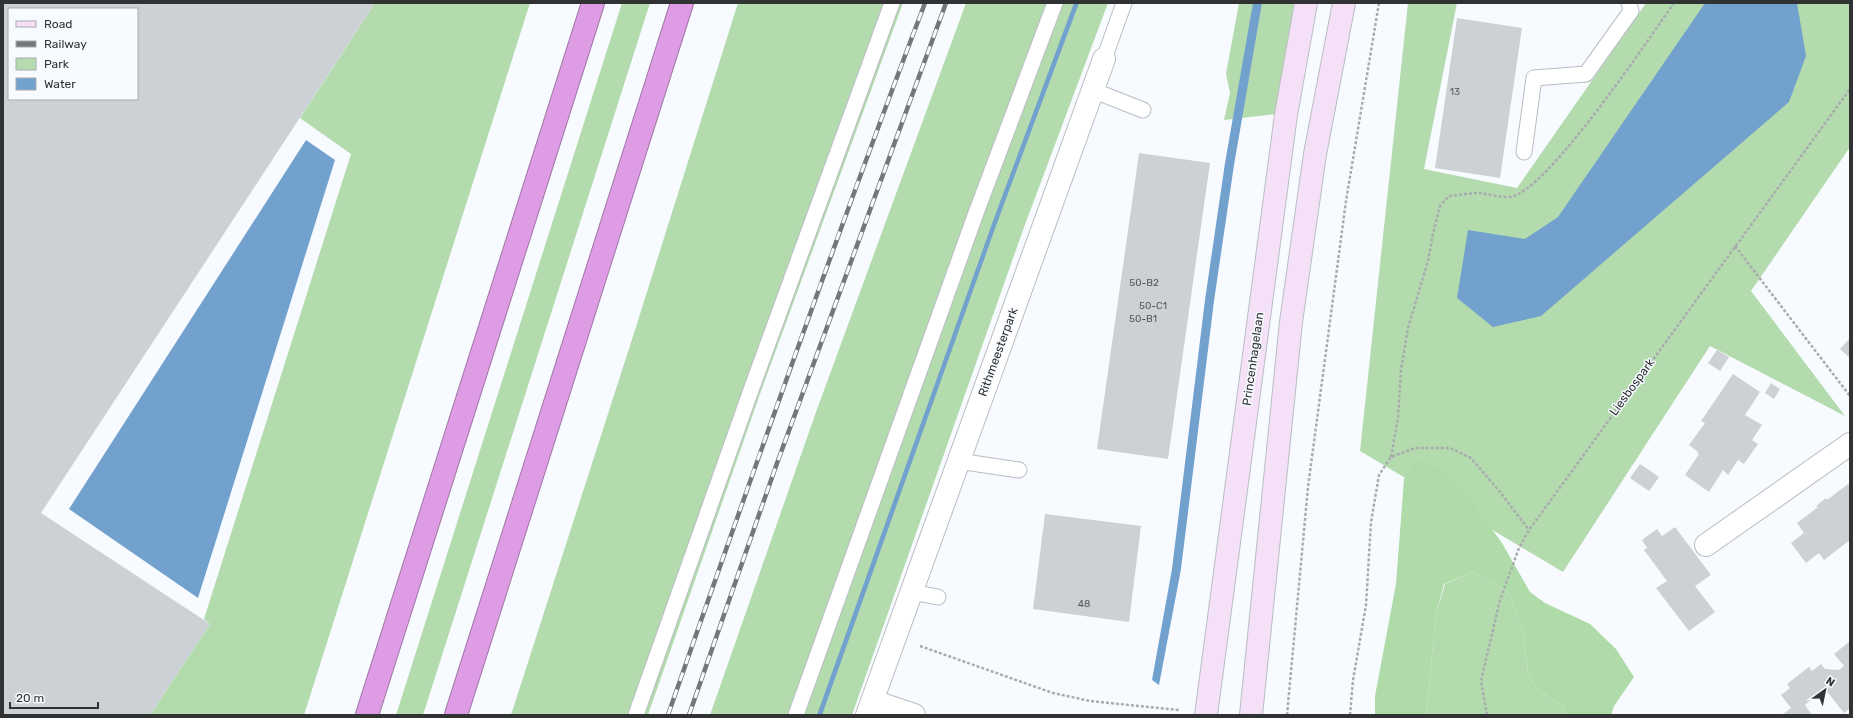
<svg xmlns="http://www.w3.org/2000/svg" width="1853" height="718" font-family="Rubik,sans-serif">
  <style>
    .green { fill: #b3dbae }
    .forest { fill: #aedba8 }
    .water { fill: #72a1ce }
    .building { fill: #ccd1d6; fill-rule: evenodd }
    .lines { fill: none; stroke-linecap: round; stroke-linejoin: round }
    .service-casing { stroke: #b9bdc2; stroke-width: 17 }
    .minor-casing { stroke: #b9bdc2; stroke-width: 24 }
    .secondary-casing { stroke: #b9bdc2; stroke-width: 24 }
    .motorway-casing { stroke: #a077a6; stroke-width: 24 }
    .path { stroke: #a8acaf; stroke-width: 2.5; stroke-dasharray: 3 2; stroke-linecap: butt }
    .service { stroke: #fff; stroke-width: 15 }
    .minor { stroke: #fff; stroke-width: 22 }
    .secondary { stroke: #f5e1f7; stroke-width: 22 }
    .motorway { stroke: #dd9ce3; stroke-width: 22 }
    .rail-casing { stroke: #747679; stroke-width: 4.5 }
    .rail { stroke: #f7fbff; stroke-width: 3; stroke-dasharray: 9; stroke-linecap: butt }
    .labels { text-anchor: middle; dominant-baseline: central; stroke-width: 3; stroke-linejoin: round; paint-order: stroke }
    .number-label { font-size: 10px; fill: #575a5c }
    .street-label { font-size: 12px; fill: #303234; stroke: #f7fbff }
  </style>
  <rect width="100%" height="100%" fill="#f7fbff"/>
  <!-- green -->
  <path class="green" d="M375,3H530L304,715H150L210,624L204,619L351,154L300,118Z
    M622,3H650L423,715H396Z
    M738,3H885L630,715H511L635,330Z
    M899,3H903L760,394L648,715H643Z
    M966,3H1049L790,715H710L816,412Z
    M1060,3H1108L1023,230L852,715H803Z
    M1239,3H1296L1277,114L1224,120L1230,93L1226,74Z
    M1408,3H1457L1424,169L1517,188L1646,3H1850V147L1751,291L1845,416L1710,346L1563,572L1360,451Z
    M1471,572L1492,580L1510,594L1524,633L1528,674L1537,689L1564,706L1566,715H1426L1436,613L1445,584Z"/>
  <!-- forest -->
  <path class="forest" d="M1416,460L1437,468L1462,488L1502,543L1530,592L1545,603L1590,624L1616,649L1634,677L1614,706L1611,715H1566L1564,706L1537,689L1528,674L1524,633L1510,594L1492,580L1471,572L1444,584L1436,613L1426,715H1375V696L1396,584L1404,479Z"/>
  <!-- water -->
  <path class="water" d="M1074,3H1079L997,223L822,715H817L993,221Z
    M1253,3H1262L1234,165L1214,301L1181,569L1159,685L1152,680L1172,569L1205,300L1225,163Z
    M1705,3H1797L1806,56L1789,102L1541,316L1493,327L1457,298L1468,230L1525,239L1558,217Z
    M306,140L335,160L198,598L69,509Z"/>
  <!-- building -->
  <path class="building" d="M3,3H375L41,513L210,624L150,715H3ZM9,9H137V99H9Z
    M1457,18L1522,28L1500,178L1435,168Z
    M1139,153L1210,163L1168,459L1097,449Z
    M1850,338V358L1840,349Z
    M1717,350L1729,357L1720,371L1708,363Z
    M1733,374L1760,392L1745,415L1762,425L1752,440L1758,444L1744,464L1738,460L1728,475L1723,470L1709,492L1685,475L1699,454L1697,453L1698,452L1689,445L1705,423L1701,421Z
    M1771,383L1780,389L1774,399L1765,393Z
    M1640,464L1659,477L1649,491L1630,478Z
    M1848,484L1850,486V540L1824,560L1819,553L1806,563L1791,543L1804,533L1797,523L1818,507L1816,506L1826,498L1827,500Z
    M1045,514L1141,526L1129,622L1033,609Z
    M1675,527L1711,575L1695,586L1715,612L1689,631L1656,588L1667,581L1644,550L1647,548L1642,540L1657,529L1662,536Z
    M1850,641V708L1844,713L1825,689L1805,705L1812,715H1782L1791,708L1781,695L1790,688L1787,684L1809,667L1812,671L1821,664L1825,669L1839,670L1844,666L1834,654Z"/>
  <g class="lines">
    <!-- service casing -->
    <g class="service-casing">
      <path id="service" d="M1104,59L1124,3
        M1092,90L1143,110
        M1524,152L1534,78L1586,74L1631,11L1629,3
        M958,461L1019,470
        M911,592L938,597
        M636,715L751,390L892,3
        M796,715L976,213L1055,3"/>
    </g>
    <!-- minor casing -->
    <g class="minor-casing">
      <path id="minor" d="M1706,545L1850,444
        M872,701L914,715
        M867,715L1104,59"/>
    </g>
    <!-- secondary casing -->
    <g class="secondary-casing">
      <path id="secondary" d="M1206,715L1286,115L1306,3
        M1251,715L1291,322L1315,154L1344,3"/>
    </g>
    <!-- motorway casing -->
    <g class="motorway-casing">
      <path id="motorway" d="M367,715L593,3
        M456,715L682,3"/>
    </g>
    <!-- path -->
    <path class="path" d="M1735,246L1850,396
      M1391,457L1398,418L1401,370L1408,328L1428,261L1433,234L1440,206L1449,196C1459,195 1470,193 1480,193C1489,194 1501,198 1510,197C1547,192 1649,38 1674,3
      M920,646L1053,693L1090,701L1179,710
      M1287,715L1308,487L1346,201L1379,3
      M1350,715L1353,680L1366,605L1371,522L1379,475L1391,457L1415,448H1450L1471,458L1500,492L1529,530
      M1487,715L1481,681L1500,600L1519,548L1529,530L1850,89"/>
    <!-- service -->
    <use href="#service" class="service"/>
    <!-- minor -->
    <use href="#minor" class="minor"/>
    <!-- secondary -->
    <use href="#secondary" class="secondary"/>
    <!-- motorway -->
    <use href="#motorway" class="motorway"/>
    <!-- rail casing -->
    <g class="rail-casing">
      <path id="rail" d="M668,715C751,477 835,239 925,3
        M689,715L776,466L946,3"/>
    </g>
    <!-- rail -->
    <use href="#rail" class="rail"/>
  </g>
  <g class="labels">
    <!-- number labels -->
    <g class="number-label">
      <text x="1455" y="92">13</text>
      <text x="1144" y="283">50-B2</text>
      <text x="1153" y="306">50-C1</text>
      <text x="1143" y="319">50-B1</text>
      <text x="1084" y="604">48</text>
    </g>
    <!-- street labels -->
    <g class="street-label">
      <text transform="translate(998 352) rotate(-70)">Rithmeesterpark</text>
      <text transform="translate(1253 359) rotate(-82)">Princenhagelaan</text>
      <text transform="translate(1632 387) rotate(-54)">Liesbospark</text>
    </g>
  </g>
  <!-- border -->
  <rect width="1853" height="718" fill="none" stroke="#303234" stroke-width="8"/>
  <!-- legend -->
  <rect x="8" y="8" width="130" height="92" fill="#f7fbff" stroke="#a7abae"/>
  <rect x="16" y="21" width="20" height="6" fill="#f5e1f7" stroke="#a7abae"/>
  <text x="44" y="28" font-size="12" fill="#303234">Road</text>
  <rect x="16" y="41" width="20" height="6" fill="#747679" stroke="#a7abae"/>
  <text x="44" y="48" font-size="12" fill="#303234">Railway</text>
  <rect x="16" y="58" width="20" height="12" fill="#b3dbae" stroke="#a7abae"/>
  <text x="44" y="68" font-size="12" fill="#303234">Park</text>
  <rect x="16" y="78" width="20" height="12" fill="#72a1ce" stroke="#a7abae"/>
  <text x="44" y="88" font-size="12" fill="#303234">Water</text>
  <!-- north arrow -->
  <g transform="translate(1825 690) rotate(33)" stroke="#f7fbff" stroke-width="3" paint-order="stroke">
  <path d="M0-3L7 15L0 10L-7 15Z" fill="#303234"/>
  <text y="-6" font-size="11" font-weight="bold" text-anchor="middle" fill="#303234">N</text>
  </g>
  <!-- scale -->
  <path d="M10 702v6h88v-6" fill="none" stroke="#303234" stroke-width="2"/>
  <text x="16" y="702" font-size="12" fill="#303234" stroke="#f7fbff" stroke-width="3" paint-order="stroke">20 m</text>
</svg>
